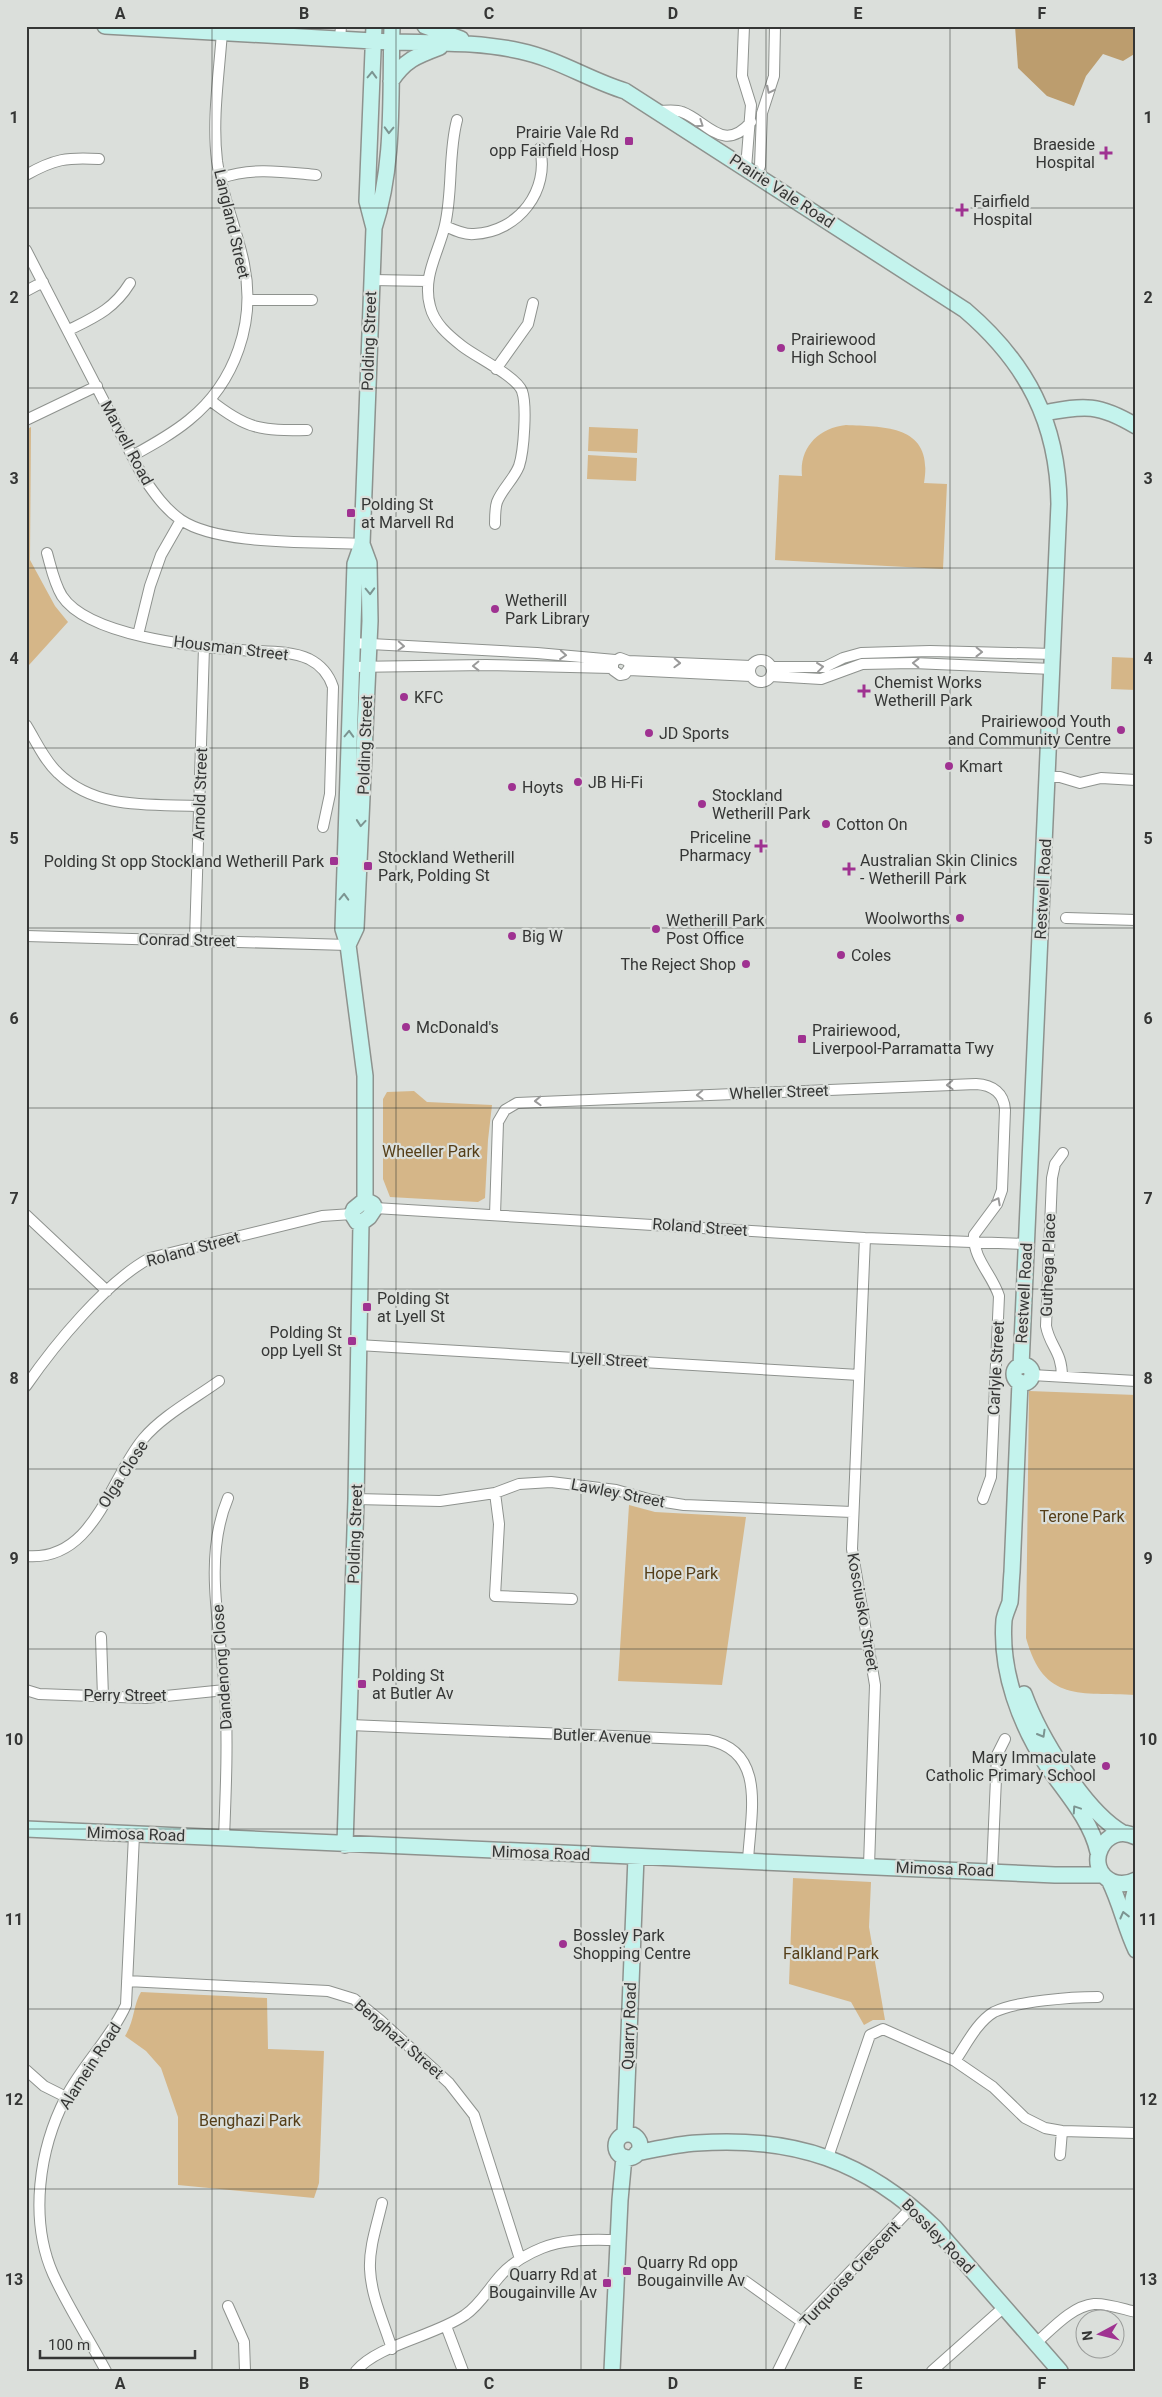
<svg xmlns="http://www.w3.org/2000/svg" width="1162" height="2397" font-family="Roboto,sans-serif">
  <style>
    .green { fill: #d5b688 }
    .forest { fill: #bc9d6e }
    .lines { fill: none; stroke-linecap: round; stroke-linejoin: round }
    .street-casing { stroke: #8e928e; stroke-width: 12 }
    .secondary-casing { stroke: #8e928e; stroke-width: 18 }
    .street { stroke: #fff; stroke-width: 10 }
    .secondary { stroke: #c4f3ed; stroke-width: 15 }
    .oneway { stroke: #7c9491 }
    .oneway2 { stroke: #9a9a9a }
    .grid { fill: none; stroke: #353635; stroke-width: 1; stroke-opacity: 0.55 }
    .poi-dot { fill: #9f3291; stroke: #dbdfdb; stroke-width: 2 }
    .labels { text-anchor: middle; dominant-baseline: central; stroke-width: 4.5; stroke-linejoin: round; paint-order: stroke }
    .poi-label { font-size: 16px; fill: #353635; stroke: #dbdfdb; text-anchor: start }
    .street-label { font-size: 16px; fill: #353635; stroke: #dbdfdb }
    .park-label { font-size: 16px; fill: #553e18; stroke: #dbdfdb }
    .neatline { fill: none; stroke: #353635; stroke-width: 2 }
    .grid-label { font-size: 16px; text-anchor: middle; font-weight: bold; fill: #353635 }
  </style>
  <rect width="100%" height="100%" fill="#dbdfdb"/>
  <!-- green -->
  <path class="green" d="M846,425C886,427 934,425 924,483L947,484L943,569L775,560L779,475L802,476C799,448 818,428 846,425Z
    M31,427L30,560L55,606L68,622L29,665L28,707L26,708V430Z
    M589,427L638,429L637,453L588,451Z
    M588,455L637,458L636,481L587,479Z
    M1112,657L1136,658V690L1111,689Z
    M414,1091L427,1102L492,1105L488,1140L485,1198L478,1202L390,1197L383,1179V1099L387,1092Z
    M1029,1391L1136,1395V1695C1080,1692 1044,1703 1026,1638Z
    M629,1505L655,1512L746,1517L722,1685L618,1681Z
    M793,1878L871,1882L869,1927L885,2020H873L864,2025L851,2002L789,1984Z
    M141,1992L267,1998L268,2049L324,2051L319,2183L314,2198L178,2185V2117L161,2068L146,2051L125,2036C135,2020 133,2005 141,1992Z"/>
  <!-- forest -->
  <path class="forest" d="M1015,26H1136V53L1123,61L1103,54L1086,76L1074,106L1047,96L1018,68Z"/>
  <g class="lines">
    <!-- street casing -->
    <g class="street-casing">
      <path id="street" d="M744,26L742,76L751,105L746,168
        M340,39L341,26
        M658,111C665,111 675,109 682,112C707,121 723,154 751,122
        M457,120C448,154 453,190 445,225C439,252 422,276 430,306C434,323 448,335 462,346C476,357 516,376 522,391C527,405 524,451 519,466C514,479 502,489 497,502C495,508 495,517 495,524
        M26,175C54,159 67,157 99,159
        M757,175L760,166L762,113L774,76L775,26
        M221,178C253,167 283,172 316,175
        M445,226C454,230 464,235 474,234C519,232 550,190 540,148
        M26,250L143,477C154,493 165,509 181,520C220,546 314,541 362,544
        M372,280L428,281
        M26,291L43,282
        M249,300H312
        M69,330C95,317 114,309 130,283
        M496,369L528,324L533,303
        M210,400C246,429 261,431 307,430
        M26,420L97,386
        M132,456C152,445 172,434 189,420C236,382 256,321 244,264C237,229 222,196 217,161C212,119 219,75 222,32
        M47,553C51,567 54,583 62,596C88,636 196,647 241,650C262,652 289,650 309,659C321,665 329,675 333,687L330,794L323,827
        M138,635L150,586L161,555L181,520
        M352,643L537,653L615,660
        M750 671a11 11 0 1 1 22 0a11 11 0 1 1-22 0Z
        M628,661L630,667L625,674L620,675L613,670V662L620,658L628,661L751,666
        M352,667L486,665L612,668
        M771,667H825L843,658L861,653L930,651L1054,654
        M629,670L751,676
        M771,676L821,679L862,664L913,663L1053,669
        M26,725C36,741 44,760 58,773C96,810 150,804 199,806
        M1047,777H1060L1080,783L1101,778L1136,780
        M1066,918L1136,920
        M26,936L348,945
        M195,940L204,647
        M375,1208L865,1238L1026,1244
        M26,1215L107,1291
        M495,1215L498,1122L505,1110L517,1103L976,1084C993,1085 1004,1093 1005,1110L1002,1190L997,1204L974,1235C973,1259 992,1274 999,1296L991,1477L983,1499
        M865,1238L852,1549L875,1685L869,1866
        M358,1345L859,1375
        M1032,1375L1136,1381
        M1062,1377C1062,1351 1050,1347 1046,1326L1052,1178L1055,1164L1063,1153
        M26,1386C55,1344 106,1282 150,1258L322,1216L352,1214
        M495,1493L499,1524L495,1596L572,1599
        M356,1499L440,1501L495,1493L519,1484L551,1482L616,1490L652,1500L684,1505L852,1512
        M26,1556C94,1562 109,1480 143,1439C162,1416 194,1399 219,1381
        M101,1637L103,1697
        M26,1690L39,1694L146,1698L225,1690
        M350,1725L708,1740C768,1751 750,1816 748,1861
        M224,1838C226,1788 228,1739 225,1690C220,1628 203,1557 228,1498
        M992,1871L997,1755L1005,1739
        M127,1981L328,1991L354,1999L381,2021L449,2083L474,2115L520,2259
        M955,2061C966,2045 977,2022 994,2012C1016,2001 1072,1997 1098,1997
        M26,2070L44,2086L66,2097
        M1060,2155L1062,2131
        M828,2157L870,2035L883,2029L955,2061L993,2087L1025,2118L1045,2128L1062,2131L1136,2133
        M382,2203C377,2225 369,2247 370,2269C371,2296 384,2323 392,2349
        M745,2281L802,2322
        M228,2306L244,2342L245,2371
        M446,2326L463,2371
        M1036,2343C1052,2329 1072,2306 1094,2304C1106,2303 1123,2309 1136,2312
        M106,2371C89,2339 68,2307 53,2274C29,2219 39,2149 66,2097C83,2064 111,2038 126,2005L134,1835
        M356,2371C377,2345 435,2336 465,2315C480,2305 489,2288 501,2275C512,2263 527,2254 542,2248C566,2238 592,2240 618,2240
        M778,2371L802,2322L913,2206
        M932,2371L1004,2307"/>
    </g>
    <!-- secondary casing -->
    <g class="secondary-casing">
      <path id="secondary" d="M105,26C195,31 284,36 373,41C422,44 472,40 520,51C558,59 589,80 625,91L965,310C1027,363 1058,423 1059,504L1021,1366
        M425,26L461,39
        M391,81C405,60 416,56 440,47
        M374,228C395,164 390,93 392,26
        M1044,413C1085,405 1099,404 1136,426
        M348,945L356,928L370,621L369,563L362,544
        M365,1200V1076L348,945L343,929L355,564L362,544L374,228L367,201L374,26
        M361,1223L369,1217L375,1208L373,1204L365,1200
        M361,1223L357,1222L352,1214L354,1209L365,1200
        M1014 1374a9 9 0 1 1 18 0a9 9 0 1 1-18 0Z
        M1020,1382L1012,1572C1011,1582 1011,1592 1010,1602C1008,1608 1005,1614 1004,1620C1000,1671 1020,1725 1048,1767C1066,1793 1091,1820 1098,1852
        M1024,1694C1039,1735 1084,1811 1123,1833
        M26,1829L1055,1875H1103
        M1136,1837C1105,1820 1081,1868 1113,1882C1121,1885 1128,1884 1136,1880
        M345,1845L356,1499L361,1223
        M1109,1880C1121,1904 1125,1927 1136,1950
        M1136,1887L1133,1899L1136,1915
        M625,2134L636,1857
        M616 2146a12 12 0 1 1 24 0a12 12 0 1 1-24 0Z
        M637,2153C657,2149 677,2144 697,2143C794,2136 866,2161 935,2228L1060,2371
        M612,2371L620,2200L624,2157"/>
    </g>
    <!-- street -->
    <use href="#street" class="street"/>
    <!-- secondary -->
    <use href="#secondary" class="secondary"/>
  </g>
  <!-- one-way arrows -->
  <defs><path id="oneway-chevron" d="M-2-3.5L2.5 0L-2 3.5" fill="none" stroke-width="1.6" stroke-linecap="round" stroke-linejoin="round" transform="scale(1.25)"/></defs>
  <g class="oneway">
    <use href="#oneway-chevron" transform="translate(372 75) rotate(-88)"/>
    <use href="#oneway-chevron" transform="translate(389 130) rotate(92)"/>
    <use href="#oneway-chevron" transform="translate(370 591) rotate(88)"/>
    <use href="#oneway-chevron" transform="translate(349 734) rotate(-88)"/>
    <use href="#oneway-chevron" transform="translate(361 823) rotate(95)"/>
    <use href="#oneway-chevron" transform="translate(344 897) rotate(-88)"/>
    <use href="#oneway-chevron" transform="translate(1042 1734) rotate(60)"/>
    <use href="#oneway-chevron" transform="translate(1076 1809) rotate(-124)"/>
    <use href="#oneway-chevron" transform="translate(1124 1915) rotate(-104)"/>
  </g>
  <g class="oneway2">
    <use href="#oneway-chevron" transform="translate(770 90) rotate(117)"/>
    <use href="#oneway-chevron" transform="translate(700 124) rotate(34)"/>
    <use href="#oneway-chevron" transform="translate(401 646) rotate(3)"/>
    <use href="#oneway-chevron" transform="translate(979 652) rotate(1)"/>
    <use href="#oneway-chevron" transform="translate(563 655) rotate(5)"/>
    <use href="#oneway-chevron" transform="translate(677 663) rotate(2)"/>
    <use href="#oneway-chevron" transform="translate(916 663) rotate(-179)"/>
    <use href="#oneway-chevron" transform="translate(476 666) rotate(179)"/>
    <use href="#oneway-chevron" transform="translate(820 667) rotate(-7)"/>
    <use href="#oneway-chevron" transform="translate(950 1085) rotate(178)"/>
    <use href="#oneway-chevron" transform="translate(700 1095) rotate(178)"/>
    <use href="#oneway-chevron" transform="translate(538 1101) rotate(178)"/>
    <use href="#oneway-chevron" transform="translate(997 1201) rotate(-62)"/>
  </g>
  <!-- grid -->
  <path class="grid" d="M212,26V2371M396,26V2371M581,26V2371M766,26V2371M950,26V2371M26,208H1136M26,388H1136M26,568H1136M26,748H1136M26,928H1136M26,1108H1136M26,1289H1136M26,1469H1136M26,1649H1136M26,1829H1136M26,2009H1136M26,2189H1136"/>
  <!-- markers -->
  <g class="poi-dot">
    <rect x="624" y="136" width="10" height="10" rx="2.5"/>
    <path d="M1103.5 145.5h5v5h5v5h-5v5h-5v-5h-5v-5h5z"/>
    <path d="M959.5 202.5h5v5h5v5h-5v5h-5v-5h-5v-5h5z"/>
    <circle cx="781" cy="348" r="5"/>
    <rect x="346" y="508" width="10" height="10" rx="2.5"/>
    <circle cx="495" cy="609" r="5"/>
    <path d="M861.5 683.5h5v5h5v5h-5v5h-5v-5h-5v-5h5z"/>
    <circle cx="404" cy="697" r="5"/>
    <circle cx="1121" cy="730" r="5"/>
    <circle cx="649" cy="733" r="5"/>
    <circle cx="949" cy="766" r="5"/>
    <circle cx="578" cy="782" r="5"/>
    <circle cx="512" cy="787" r="5"/>
    <circle cx="702" cy="804" r="5"/>
    <circle cx="826" cy="824" r="5"/>
    <path d="M758.5 838.5h5v5h5v5h-5v5h-5v-5h-5v-5h5z"/>
    <rect x="329" y="856" width="10" height="10" rx="2.5"/>
    <rect x="363" y="861" width="10" height="10" rx="2.5"/>
    <path d="M846.5 861.5h5v5h5v5h-5v5h-5v-5h-5v-5h5z"/>
    <circle cx="960" cy="918" r="5"/>
    <circle cx="656" cy="929" r="5"/>
    <circle cx="512" cy="936" r="5"/>
    <circle cx="841" cy="955" r="5"/>
    <circle cx="746" cy="964" r="5"/>
    <circle cx="406" cy="1027" r="5"/>
    <rect x="797" y="1034" width="10" height="10" rx="2.5"/>
    <rect x="362" y="1302" width="10" height="10" rx="2.5"/>
    <rect x="347" y="1336" width="10" height="10" rx="2.5"/>
    <rect x="357" y="1679" width="10" height="10" rx="2.5"/>
    <circle cx="1106" cy="1766" r="5"/>
    <circle cx="563" cy="1944" r="5"/>
    <rect x="622" y="2266" width="10" height="10" rx="2.5"/>
    <rect x="602" y="2278" width="10" height="10" rx="2.5"/>
  </g>
  <g class="labels">
    <!-- poi labels -->
    <g class="poi-label">
      <text x="619" y="132" text-anchor="end">Prairie Vale Rd<tspan x="619" dy="18">opp Fairfield Hosp</tspan></text>
      <text x="1095" y="144" text-anchor="end">Braeside<tspan x="1095" dy="18">Hospital</tspan></text>
      <text x="973" y="201">Fairfield<tspan x="973" dy="18">Hospital</tspan></text>
      <text x="791" y="339">Prairiewood<tspan x="791" dy="18">High School</tspan></text>
      <text x="361" y="504">Polding St<tspan x="361" dy="18">at Marvell Rd</tspan></text>
      <text x="505" y="600">Wetherill<tspan x="505" dy="18">Park Library</tspan></text>
      <text x="874" y="682">Chemist Works<tspan x="874" dy="18">Wetherill Park</tspan></text>
      <text x="414" y="697">KFC</text>
      <text x="1111" y="721" text-anchor="end">Prairiewood Youth<tspan x="1111" dy="18">and Community Centre</tspan></text>
      <text x="659" y="733">JD Sports</text>
      <text x="959" y="766">Kmart</text>
      <text x="588" y="782">JB Hi-Fi</text>
      <text x="522" y="787">Hoyts</text>
      <text x="712" y="795">Stockland<tspan x="712" dy="18">Wetherill Park</tspan></text>
      <text x="836" y="824">Cotton On</text>
      <text x="751" y="837" text-anchor="end">Priceline<tspan x="751" dy="18">Pharmacy</tspan></text>
      <text x="378" y="857">Stockland Wetherill<tspan x="378" dy="18">Park, Polding St</tspan></text>
      <text x="860" y="860">Australian Skin Clinics<tspan x="860" dy="18">- Wetherill Park</tspan></text>
      <text x="324" y="861" text-anchor="end">Polding St opp Stockland Wetherill Park</text>
      <text x="950" y="918" text-anchor="end">Woolworths</text>
      <text x="666" y="920">Wetherill Park<tspan x="666" dy="18">Post Office</tspan></text>
      <text x="522" y="936">Big W</text>
      <text x="851" y="955">Coles</text>
      <text x="736" y="964" text-anchor="end">The Reject Shop</text>
      <text x="416" y="1027">McDonald's</text>
      <text x="812" y="1030">Prairiewood,<tspan x="812" dy="18">Liverpool-Parramatta Twy</tspan></text>
      <text x="377" y="1298">Polding St<tspan x="377" dy="18">at Lyell St</tspan></text>
      <text x="342" y="1332" text-anchor="end">Polding St<tspan x="342" dy="18">opp Lyell St</tspan></text>
      <text x="372" y="1675">Polding St<tspan x="372" dy="18">at Butler Av</tspan></text>
      <text x="1096" y="1757" text-anchor="end">Mary Immaculate<tspan x="1096" dy="18">Catholic Primary School</tspan></text>
      <text x="573" y="1935">Bossley Park<tspan x="573" dy="18">Shopping Centre</tspan></text>
      <text x="637" y="2262">Quarry Rd opp<tspan x="637" dy="18">Bougainville Av</tspan></text>
      <text x="597" y="2274" text-anchor="end">Quarry Rd at<tspan x="597" dy="18">Bougainville Av</tspan></text>
    </g>
    <!-- street labels -->
    <g class="street-label">
      <text transform="translate(782 191) rotate(33)">Prairie Vale Road</text>
      <text transform="translate(232 224) rotate(77)">Langland Street</text>
      <text transform="translate(369 341) rotate(-88)">Polding Street</text>
      <text transform="translate(127 443) rotate(62)">Marvell Road</text>
      <text transform="translate(231 648) rotate(7)">Housman Street</text>
      <text transform="translate(365 745) rotate(-88)">Polding Street</text>
      <text transform="translate(200 794) rotate(-88)">Arnold Street</text>
      <text transform="translate(1043 889) rotate(-87)">Restwell Road</text>
      <text transform="translate(187 940) rotate(1)">Conrad Street</text>
      <text transform="translate(779 1092) rotate(-2)">Wheller Street</text>
      <text transform="translate(700 1227) rotate(4)">Roland Street</text>
      <text transform="translate(193 1249) rotate(-15)">Roland Street</text>
      <text transform="translate(1048 1265) rotate(-88)">Guthega Place</text>
      <text transform="translate(1024 1293) rotate(-87)">Restwell Road</text>
      <text transform="translate(609 1360) rotate(3)">Lyell Street</text>
      <text transform="translate(996 1368) rotate(-87)">Carlyle Street</text>
      <text transform="translate(123 1474) rotate(-57)">Olga Close</text>
      <text transform="translate(618 1493) rotate(11)">Lawley Street</text>
      <text transform="translate(355 1534) rotate(-88)">Polding Street</text>
      <text transform="translate(863 1612) rotate(80)">Kosciusko Street</text>
      <text transform="translate(222 1667) rotate(-94)">Dandenong Close</text>
      <text x="125" y="1695">Perry Street</text>
      <text transform="translate(602 1736) rotate(2)">Butler Avenue</text>
      <text transform="translate(136 1834) rotate(2)">Mimosa Road</text>
      <text transform="translate(541 1853) rotate(2)">Mimosa Road</text>
      <text transform="translate(945 1869) rotate(2)">Mimosa Road</text>
      <text transform="translate(629 2026) rotate(-88)">Quarry Road</text>
      <text transform="translate(399 2039) rotate(41)">Benghazi Street</text>
      <text transform="translate(90 2066) rotate(-57)">Alamein Road</text>
      <text transform="translate(938 2236) rotate(46)">Bossley Road</text>
      <text transform="translate(850 2274) rotate(-47)">Turquoise Crescent</text>
    </g>
    <!-- park labels -->
    <g class="park-label">
      <text x="431" y="1151">Wheeller Park</text>
      <text x="1082" y="1516">Terone Park</text>
      <text x="681" y="1573">Hope Park</text>
      <text x="831" y="1953">Falkland Park</text>
      <text x="250" y="2120">Benghazi Park</text>
    </g>
  </g>
  <!-- border -->
  <rect width="1162" height="2397" fill="none" stroke="#dbdfdb" stroke-width="55"/>
  <!-- north arrow -->
  <g transform="translate(1100 2334) rotate(263)"><circle r="24" fill="#dbdfdb" stroke="#999b99"/>
  <path d="M0-4L9 19L0 12L-9 19Z" fill="#9f3291"/>
  <text y="-8" font-size="14" font-weight="bold" text-anchor="middle" fill="#353635">N</text>
  </g>
  <!-- scale -->
  <path d="M40 2350v8h155v-8" fill="none" stroke="#353635" stroke-width="2.5"/>
  <text x="48" y="2350" font-size="15" fill="#353635" stroke="#dbdfdb" stroke-width="4" paint-order="stroke">100 m</text>
  <rect x="28" y="28" width="1106" height="2342" class="neatline"/>
  <g class="grid-label">
    <text x="120" y="19">A</text>
    <text x="304" y="19">B</text>
    <text x="489" y="19">C</text>
    <text x="673" y="19">D</text>
    <text x="858" y="19">E</text>
    <text x="1042" y="19">F</text>
    <text x="14" y="123">1</text>
    <text x="1148" y="123">1</text>
    <text x="14" y="303">2</text>
    <text x="1148" y="303">2</text>
    <text x="14" y="484">3</text>
    <text x="1148" y="484">3</text>
    <text x="14" y="664">4</text>
    <text x="1148" y="664">4</text>
    <text x="14" y="844">5</text>
    <text x="1148" y="844">5</text>
    <text x="14" y="1024">6</text>
    <text x="1148" y="1024">6</text>
    <text x="14" y="1204">7</text>
    <text x="1148" y="1204">7</text>
    <text x="14" y="1384">8</text>
    <text x="1148" y="1384">8</text>
    <text x="14" y="1564">9</text>
    <text x="1148" y="1564">9</text>
    <text x="14" y="1745">10</text>
    <text x="1148" y="1745">10</text>
    <text x="14" y="1925">11</text>
    <text x="1148" y="1925">11</text>
    <text x="14" y="2105">12</text>
    <text x="1148" y="2105">12</text>
    <text x="14" y="2285">13</text>
    <text x="1148" y="2285">13</text>
    <text x="120" y="2389">A</text>
    <text x="304" y="2389">B</text>
    <text x="489" y="2389">C</text>
    <text x="673" y="2389">D</text>
    <text x="858" y="2389">E</text>
    <text x="1042" y="2389">F</text>
  </g>
</svg>
